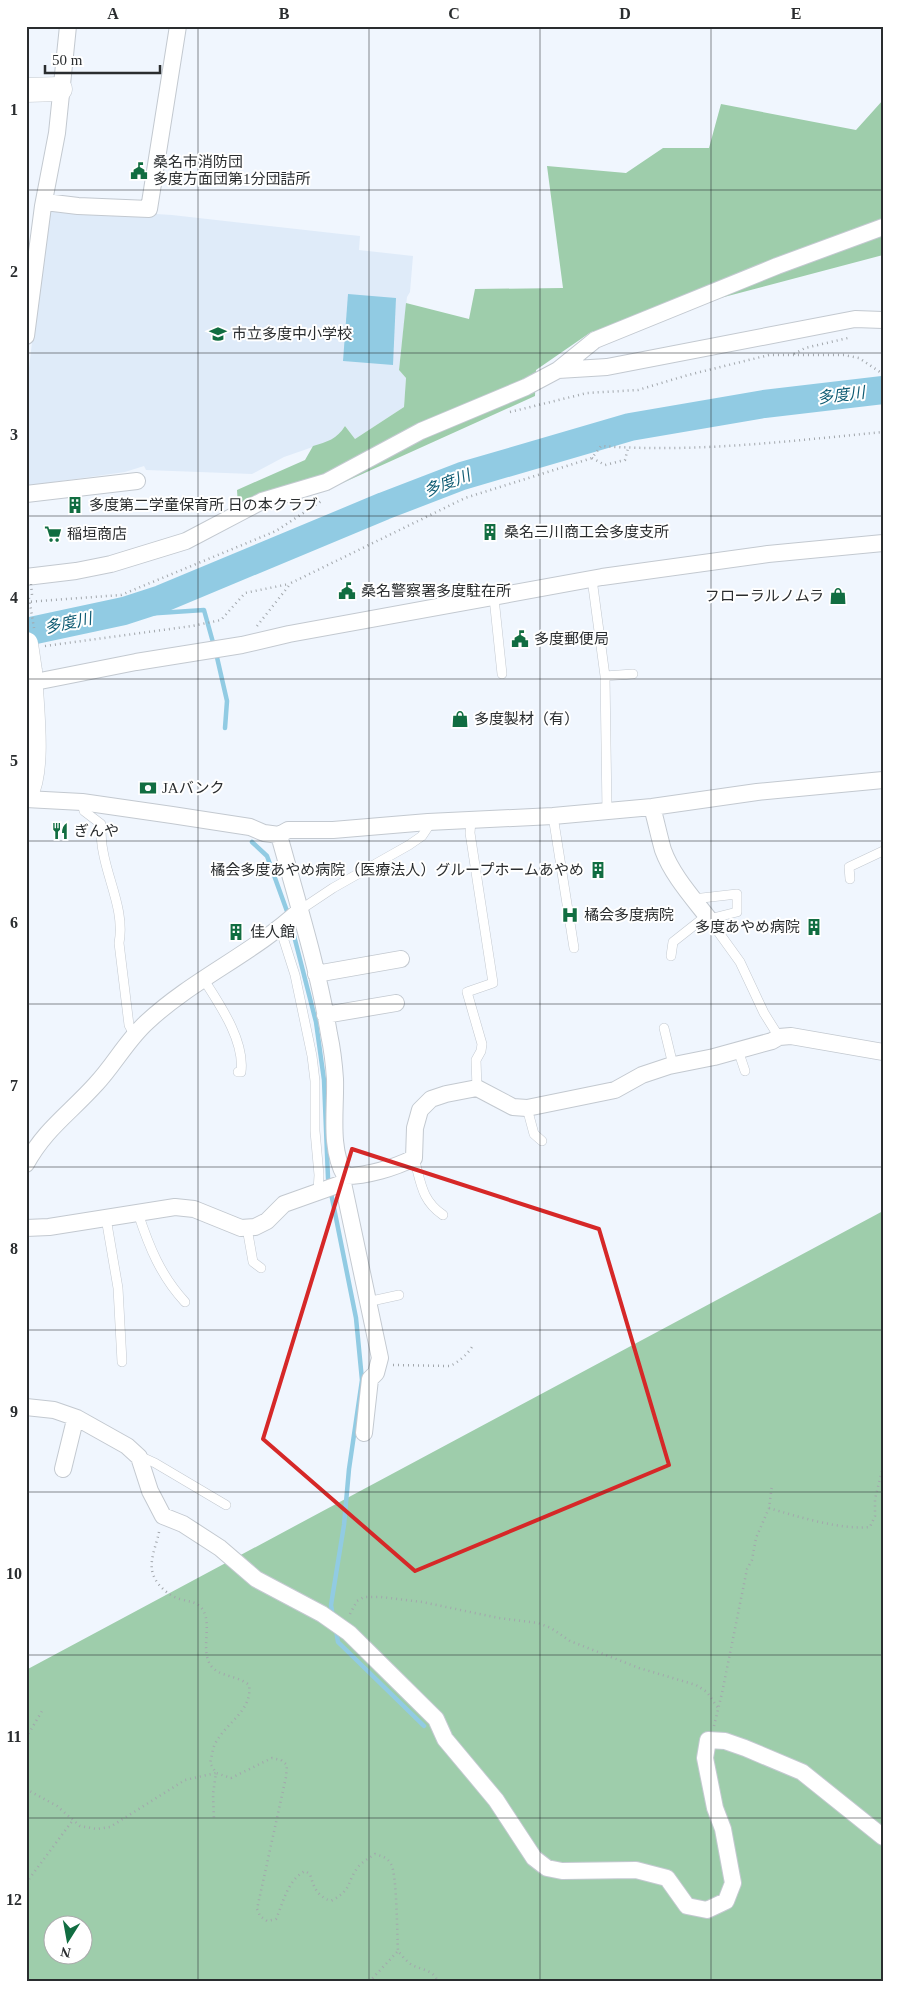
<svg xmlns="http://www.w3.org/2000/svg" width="909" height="2008" font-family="'Times New Roman','Noto Sans JP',serif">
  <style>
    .built { fill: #dfebf9 }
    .forest { fill: #9ecdab; fill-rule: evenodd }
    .water { fill: #91cbe3 }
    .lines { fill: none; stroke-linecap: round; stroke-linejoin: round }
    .stream { stroke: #91cbe3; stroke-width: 4.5 }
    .river { stroke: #91cbe3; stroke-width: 28 }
    .lane-casing { stroke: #c3c9d0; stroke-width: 10 }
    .street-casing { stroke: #c3c9d0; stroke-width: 18 }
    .secondary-casing { stroke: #c3c9d0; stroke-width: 25 }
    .path { stroke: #a2a7ac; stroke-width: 2.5; stroke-dasharray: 1 4; stroke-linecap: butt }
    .lane { stroke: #fff; stroke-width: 9 }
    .street { stroke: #fff; stroke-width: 16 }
    .secondary { stroke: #fff; stroke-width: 24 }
    .secondary-bridge-casing { stroke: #c3c9d0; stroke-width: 25; stroke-linecap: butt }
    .path-bridge { stroke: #a2a7ac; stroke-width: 2.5; stroke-dasharray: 1 4; stroke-linecap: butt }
    .secondary-bridge { stroke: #fff; stroke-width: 24 }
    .marked { fill: none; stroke: #d62828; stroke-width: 4; stroke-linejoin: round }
    .grid { fill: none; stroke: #2a2d2f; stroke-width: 1; stroke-opacity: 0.55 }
    .labels { text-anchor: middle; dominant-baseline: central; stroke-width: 4; stroke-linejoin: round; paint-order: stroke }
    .poi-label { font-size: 15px; fill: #2a2d2f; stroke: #fff; text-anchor: start }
    .water-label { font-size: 16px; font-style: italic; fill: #0e5b73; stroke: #fff }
    .neatline { fill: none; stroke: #2a2d2f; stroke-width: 2 }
    .grid-label { font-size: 16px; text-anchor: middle; font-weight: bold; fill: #2a2d2f }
  </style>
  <rect width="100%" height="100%" fill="#f0f6fe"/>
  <!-- built -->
  <path class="built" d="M61,208L172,215L341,234L360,236L359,250L413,256L410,292L407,297L399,370L406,378L404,407L355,439L345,426L339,435L333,440L284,457L252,474L146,470L144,466L125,472L26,486V393L47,217L52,209Z"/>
  <!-- forest -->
  <path class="forest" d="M883,100V255L591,332L536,370L535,396L327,490L238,506L237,490L305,460L313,446C327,442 337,439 345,426L355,439L404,407L406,378L399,370L406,303L469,319L475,289L563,288L547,166L626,173L663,148H709L721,104L856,130Z
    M883,1211V1982H26V1670ZM52,1926H82V1956H52Z"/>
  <!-- water -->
  <path class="water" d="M348,294L396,298L393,365L343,361Z"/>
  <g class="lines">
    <!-- stream -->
    <path class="stream" d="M879,389L883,401
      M130,609L144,614L204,610L214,646
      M216,653L227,701L225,728
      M252,842L267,856L288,914
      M291,924L316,1022L324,1080L328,1178L356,1318L362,1380L349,1469L344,1525L331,1605L333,1617
      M336,1630L338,1642L424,1726"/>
    <!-- river -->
    <path class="river" d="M26,632L124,611L161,599L384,506L462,476L630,427L764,404L883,390"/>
    <!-- lane casing -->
    <g class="lane-casing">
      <path id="lane" d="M592,579L605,676L607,811
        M494,598L502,674
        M605,676L633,674
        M82,802L84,811L101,824C101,833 101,842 103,851C108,881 125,912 119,943L129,1025L135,1036
        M553,816L574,948
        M471,820L470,833L493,983L467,992L482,1044L481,1051L476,1060L477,1088
        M850,879L849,867L883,851
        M693,899L737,894V912L709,919L740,962L764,1013L779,1037
        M300,910L333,888L409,845L422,836L428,827V822
        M280,928L295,975L312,1056L315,1081V1131L319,1175L318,1191
        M671,956L673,942L706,916
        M204,980C220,1005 245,1041 241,1072H238
        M664,1028L673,1065
        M738,1050L745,1071
        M527,1108L534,1134L542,1141
        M414,1158C421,1182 421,1200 443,1215
        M138,1213C149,1247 161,1276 185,1302
        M106,1218L118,1288L122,1362
        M247,1228L253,1262L261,1268
        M367,1302L399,1295
        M139,1457L144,1458L155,1463L226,1505"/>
    </g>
    <!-- street casing -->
    <g class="street-casing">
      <path id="street" d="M45,202L78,206L149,209L178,26
        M26,336L43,206L57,133L68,26
        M558,370L607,367L855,319L883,320
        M26,494L137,481
        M26,577L76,571L111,564L186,541L262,501L326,482L421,431L526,387L558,370L595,340L777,266L883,227
        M30,683L136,662L242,645L289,634L602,577L768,554L883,543
        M26,799L82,802L172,815L250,827L264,833L279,835L288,830H333L428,822L553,816L652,807L757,792L883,780
        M652,807C656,821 659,836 663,850C672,875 693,898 709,919
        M279,835C297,901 318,967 329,1034C332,1048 334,1064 335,1079C336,1110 329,1148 345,1176L343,1183L380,1358L376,1373L370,1379L364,1433
        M316,974L401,959
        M325,1015L396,1003
        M26,1164C45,1129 70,1113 96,1084C114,1065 127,1040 147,1022C193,979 254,953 300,910
        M345,1176C367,1176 394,1168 414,1158L415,1128L420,1110L431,1099L446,1094L477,1088L513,1107L527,1108L615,1090L642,1075L669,1066L714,1057L772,1041L779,1037L791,1036L883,1052
        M26,1228L49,1227L175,1207L194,1209L241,1228L255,1227L267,1221L284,1204L343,1183
        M26,1407L54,1410L77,1418L127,1446L139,1457L150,1491L163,1516L183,1524L220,1548L256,1579L322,1614L349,1633L436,1719L445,1739L496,1800L534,1858L547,1868L562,1871L636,1870L667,1878L687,1906L707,1910L726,1901L733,1883L723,1829L715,1808L705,1758L708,1740L725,1741L745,1748L802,1772L883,1837
        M63,1469L74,1424L77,1418"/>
    </g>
    <!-- secondary casing -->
    <g class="secondary-casing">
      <path id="secondary" d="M26,90L60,89
        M26,794C40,767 31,703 30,671"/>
    </g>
    <!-- path -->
    <path class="path" d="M794,354L805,348L848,338
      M510,412L587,393L638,390L688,375L769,355H844L859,358L883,374
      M592,458L605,465L625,460L628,448
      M26,602L121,595L276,531L323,500
      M257,626L291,583L465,498L592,458L601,446C695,453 790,441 883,432
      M45,646L192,626L221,620L245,593L289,584
      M393,1365L450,1366C459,1362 469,1353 473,1345
      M769,1508C798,1517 841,1530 870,1527L875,1516V1499L883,1467
      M159,1532C157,1543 150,1558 152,1570C154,1583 168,1596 180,1599C189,1602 197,1601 203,1610C213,1626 198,1655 214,1669C224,1677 238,1676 249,1685C253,1711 225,1723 215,1744C212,1750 212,1757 210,1763L216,1773L231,1778L272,1758L281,1760L287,1765L286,1777L257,1909L260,1916L267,1921L276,1919C284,1901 287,1881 305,1871L310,1874C314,1888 317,1896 331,1901C353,1889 346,1883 358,1867C362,1862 369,1858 375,1854C381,1856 387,1857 391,1864C397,1873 397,1936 398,1951C402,1956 407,1962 412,1965C422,1970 434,1970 438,1982
      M350,1614L357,1601L364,1597H381L422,1602L499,1618L538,1623L551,1628L570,1641L639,1668L696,1685L707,1692L718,1708
      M714,1726L722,1693L747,1569L752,1560L756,1538L769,1508L772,1485
      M26,1738L42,1711
      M26,1789L57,1806L80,1826L97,1829L110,1827L185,1780L216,1773L213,1794L214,1820
      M26,1883L73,1820
      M369,1982L398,1951"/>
    <!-- lane -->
    <use href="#lane" class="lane"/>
    <!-- street -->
    <use href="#street" class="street"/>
    <!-- secondary -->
    <use href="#secondary" class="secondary"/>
    <!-- secondary-bridge casing -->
    <g class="secondary-bridge-casing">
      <path id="secondary-bridge" d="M26,644L30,671"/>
    </g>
    <!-- path-bridge -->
    <path class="path-bridge" d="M31,584L32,595L29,598L34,628"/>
    <!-- secondary-bridge -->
    <use href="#secondary-bridge" class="secondary-bridge"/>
  </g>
  <!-- marked area -->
  <path class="marked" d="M352,1149L599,1229L669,1465L415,1571L263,1439Z"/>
  <!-- grid -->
  <path class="grid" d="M198,26V1982M369,26V1982M540,26V1982M711,26V1982M26,190H883M26,353H883M26,516H883M26,679H883M26,841H883M26,1004H883M26,1167H883M26,1330H883M26,1492H883M26,1655H883M26,1818H883"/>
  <!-- icons -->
  <defs>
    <g id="civic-bare" transform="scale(1.35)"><path d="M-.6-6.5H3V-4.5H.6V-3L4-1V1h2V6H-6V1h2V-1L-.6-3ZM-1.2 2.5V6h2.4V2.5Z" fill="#116d41" stroke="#fff" stroke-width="2.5" paint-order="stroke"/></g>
    <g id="school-bare" transform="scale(1.35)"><path d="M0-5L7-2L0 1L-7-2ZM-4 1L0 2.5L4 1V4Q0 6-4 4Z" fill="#116d41" stroke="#fff" stroke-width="2.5" paint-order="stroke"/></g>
    <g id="building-bare" transform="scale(1.35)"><path d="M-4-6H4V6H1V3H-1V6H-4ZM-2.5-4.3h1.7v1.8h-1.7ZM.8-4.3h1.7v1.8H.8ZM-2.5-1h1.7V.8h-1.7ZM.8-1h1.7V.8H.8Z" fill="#116d41" stroke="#fff" stroke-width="2.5" paint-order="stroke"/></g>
    <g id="supermarket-bare" transform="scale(1.35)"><path d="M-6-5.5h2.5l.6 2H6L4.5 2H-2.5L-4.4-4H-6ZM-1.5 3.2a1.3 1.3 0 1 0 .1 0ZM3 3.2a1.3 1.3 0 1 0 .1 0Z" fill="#116d41" stroke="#fff" stroke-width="2.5" paint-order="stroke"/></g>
    <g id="shop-bare" transform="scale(1.35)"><path d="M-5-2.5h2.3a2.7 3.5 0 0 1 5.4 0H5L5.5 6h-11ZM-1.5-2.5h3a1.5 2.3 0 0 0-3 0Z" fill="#116d41" stroke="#fff" stroke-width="2.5" paint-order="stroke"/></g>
    <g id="bank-bare" transform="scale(1.35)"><path d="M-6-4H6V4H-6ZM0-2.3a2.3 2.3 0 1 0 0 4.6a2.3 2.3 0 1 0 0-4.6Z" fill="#116d41" stroke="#fff" stroke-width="2.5" paint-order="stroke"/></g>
    <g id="restaurant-bare" transform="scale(1.35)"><path d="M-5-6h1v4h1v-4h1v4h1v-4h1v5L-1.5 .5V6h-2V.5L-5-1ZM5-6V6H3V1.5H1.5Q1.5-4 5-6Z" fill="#116d41" stroke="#fff" stroke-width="2.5" paint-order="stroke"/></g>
    <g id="hospital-bare" transform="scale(1.35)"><path d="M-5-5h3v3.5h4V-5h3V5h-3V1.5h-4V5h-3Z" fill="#116d41" stroke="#fff" stroke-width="2.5" paint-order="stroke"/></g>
  </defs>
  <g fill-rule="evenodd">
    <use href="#civic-bare" x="139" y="171"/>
    <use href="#school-bare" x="218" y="334"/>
    <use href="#building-bare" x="75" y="505"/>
    <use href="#building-bare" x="490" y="532"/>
    <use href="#supermarket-bare" x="53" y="534"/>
    <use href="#civic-bare" x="347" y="591"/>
    <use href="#shop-bare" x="838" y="596"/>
    <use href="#civic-bare" x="520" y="639"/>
    <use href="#shop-bare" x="460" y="719"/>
    <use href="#bank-bare" x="148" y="788"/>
    <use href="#restaurant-bare" x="60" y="831"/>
    <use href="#building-bare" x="598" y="870"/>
    <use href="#hospital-bare" x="570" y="915"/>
    <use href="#building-bare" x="814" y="927"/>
    <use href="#building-bare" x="236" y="932"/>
  </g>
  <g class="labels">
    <!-- poi labels -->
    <g class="poi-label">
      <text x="153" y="162">桑名市消防団<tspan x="153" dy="17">多度方面団第1分団詰所</tspan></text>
      <text x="232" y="334">市立多度中小学校</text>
      <text x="89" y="505">多度第二学童保育所 日の本クラブ</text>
      <text x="504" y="532">桑名三川商工会多度支所</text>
      <text x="67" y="534">稲垣商店</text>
      <text x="361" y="591">桑名警察署多度駐在所</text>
      <text x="824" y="596" text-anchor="end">フローラルノムラ</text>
      <text x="534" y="639">多度郵便局</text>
      <text x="474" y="719">多度製材（有）</text>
      <text x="162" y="788">JAバンク</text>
      <text x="74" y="831">ぎんや</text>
      <text x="584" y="870" text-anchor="end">橘会多度あやめ病院（医療法人）グループホームあやめ</text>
      <text x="584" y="915">橘会多度病院</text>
      <text x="800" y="927" text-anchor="end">多度あやめ病院</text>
      <text x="250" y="932">佳人館</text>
    </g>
    <!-- water labels -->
    <g class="water-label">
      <text transform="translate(841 395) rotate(-7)">多度川</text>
      <text transform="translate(447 483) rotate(-21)">多度川</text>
      <text transform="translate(68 623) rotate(-12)">多度川</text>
    </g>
  </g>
  <!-- border -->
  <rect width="909" height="2008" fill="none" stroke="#ffffff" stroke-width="55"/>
  <!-- north arrow -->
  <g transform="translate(68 1940) rotate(191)"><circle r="24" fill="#ffffff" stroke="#aaabac"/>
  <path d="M0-4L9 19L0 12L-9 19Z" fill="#116d41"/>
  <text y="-8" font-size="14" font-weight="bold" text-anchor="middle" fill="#2a2d2f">N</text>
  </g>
  <!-- scale -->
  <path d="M45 65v8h115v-8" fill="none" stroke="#2a2d2f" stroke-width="2.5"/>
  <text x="52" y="65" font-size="15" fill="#2a2d2f" stroke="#ffffff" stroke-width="4" paint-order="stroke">50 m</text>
  <rect x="28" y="28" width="854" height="1952" class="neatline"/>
  <g class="grid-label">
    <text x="113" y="19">A</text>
    <text x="284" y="19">B</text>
    <text x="454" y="19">C</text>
    <text x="625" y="19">D</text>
    <text x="796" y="19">E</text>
    <text x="14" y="115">1</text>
    <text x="14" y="277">2</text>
    <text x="14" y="440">3</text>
    <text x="14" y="603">4</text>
    <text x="14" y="766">5</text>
    <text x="14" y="928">6</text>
    <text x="14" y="1091">7</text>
    <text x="14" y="1254">8</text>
    <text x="14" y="1417">9</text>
    <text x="14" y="1579">10</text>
    <text x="14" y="1742">11</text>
    <text x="14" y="1905">12</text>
  </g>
</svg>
